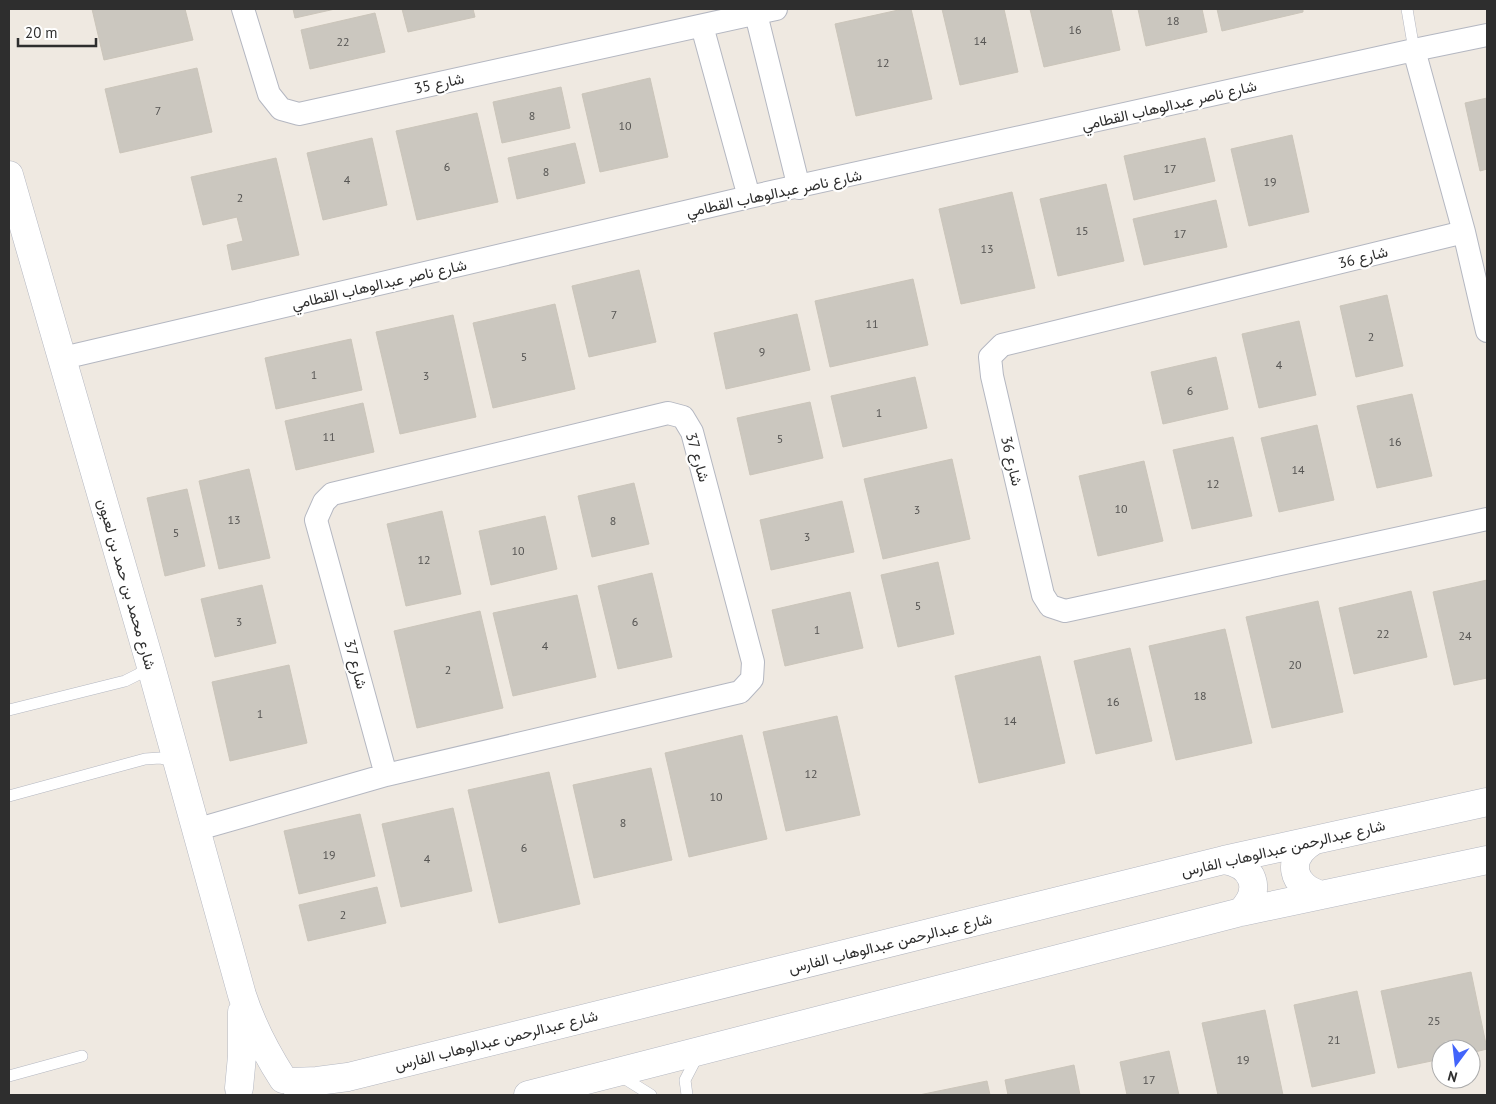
<svg xmlns="http://www.w3.org/2000/svg" width="1496" height="1104" font-family="'PT Sans',Vazirmatn,sans-serif">
  <style>
    .building { fill: #cbc7bf; stroke: #cbc5ba }
    .lines { fill: none; stroke-linecap: round; stroke-linejoin: round }
    .service-casing { stroke: #b4b7c1; stroke-width: 12 }
    .minor-casing { stroke: #b4b7c1; stroke-width: 24 }
    .tertiary-casing { stroke: #b4b7c1; stroke-width: 29 }
    .service { stroke: #fff; stroke-width: 11 }
    .minor { stroke: #fff; stroke-width: 22 }
    .tertiary { stroke: #fff; stroke-width: 28 }
    .labels { text-anchor: middle; dominant-baseline: central; stroke-width: 4.5; stroke-linejoin: round; paint-order: stroke }
    .number-label { font-size: 12px; fill: #555452 }
    .street-label { font-size: 15px; fill: #2e2e2e; stroke: #fff }
  </style>
  <rect width="100%" height="100%" fill="#efe9e1"/>
  <!-- building -->
  <path class="building" d="M92,9H185L193,40L104,60Z
    M293,9H335L295,18Z
    M402,9H473L475,17L408,32Z
    M903,9H911L932,99L856,116L835,24Z
    M942,9H1004L1018,72L960,85Z
    M1030,9H1111L1120,50L1044,67Z
    M1138,9H1202L1207,32L1146,46Z
    M1217,9H1303V12L1222,31Z
    M375,13L385,52L310,69L301,30Z
    M197,68L212,132L120,153L105,89Z
    M650,78L668,157L600,172L582,94Z
    M561,87L570,128L502,143L493,102Z
    M1487,98V169L1480,171L1465,103Z
    M477,113L498,202L417,220L396,131Z
    M1292,135L1309,212L1249,226L1231,149Z
    M372,138L387,205L323,220L307,153Z
    M1205,138L1215,181L1134,200L1124,156Z
    M575,143L585,183L517,199L508,158Z
    M276,158L299,255L232,270L227,245L243,241L237,217L203,225L191,177Z
    M1106,184L1124,261L1058,276L1040,199Z
    M1012,192L1035,288L961,304L939,209Z
    M1216,200L1227,247L1144,265L1133,219Z
    M639,270L656,342L589,357L572,286Z
    M913,279L928,345L830,367L815,301Z
    M1387,295L1403,366L1356,377L1340,306Z
    M555,304L575,389L493,408L473,323Z
    M797,314L810,370L726,389L714,333Z
    M453,315L476,417L400,434L376,332Z
    M1299,321L1316,395L1259,408L1242,334Z
    M351,339L362,390L276,409L265,358Z
    M1216,357L1228,409L1163,424L1151,372Z
    M915,377L927,428L843,447L831,396Z
    M1412,394L1432,476L1377,488L1357,406Z
    M810,402L823,458L750,475L737,418Z
    M363,403L374,452L296,470L285,421Z
    M1317,425L1334,500L1279,512L1261,438Z
    M1233,437L1252,516L1192,529L1173,450Z
    M952,459L970,539L883,559L864,479Z
    M1144,461L1163,541L1098,556L1079,476Z
    M249,469L270,558L219,569L199,481Z
    M634,483L649,544L592,557L578,496Z
    M187,489L205,566L165,576L147,498Z
    M842,501L854,552L771,570L760,520Z
    M442,511L461,594L406,606L387,524Z
    M545,516L557,569L491,585L479,531Z
    M938,562L954,634L898,647L881,575Z
    M652,573L672,657L618,669L598,586Z
    M1487,580V678L1454,685L1433,592Z
    M262,585L276,643L215,657L201,599Z
    M1411,591L1427,657L1354,674L1339,608Z
    M850,592L863,648L785,666L772,610Z
    M577,595L596,677L513,696L493,613Z
    M1318,601L1343,712L1272,728L1246,617Z
    M480,611L503,708L417,728L394,631Z
    M1225,629L1252,743L1176,760L1149,646Z
    M1130,648L1152,741L1096,754L1074,661Z
    M1040,656L1065,763L979,783L955,676Z
    M289,665L307,743L230,761L212,682Z
    M837,716L860,815L786,831L763,732Z
    M742,735L767,839L689,857L665,753Z
    M651,768L672,860L594,878L573,785Z
    M549,772L580,904L499,923L468,790Z
    M453,808L472,891L401,907L382,824Z
    M360,814L375,876L299,894L284,831Z
    M377,887L386,923L308,941L299,905Z
    M1471,972L1487,1049L1471,1053V1049H1441V1059L1398,1068L1381,991Z
    M1357,991L1375,1073L1312,1087L1294,1005Z
    M1265,1010L1283,1095H1218L1202,1023Z
    M1169,1051L1179,1095H1127L1120,1062Z
    M1074,1065L1080,1095H1008L1005,1080Z
    M987,1081L990,1095H919Z"/>
  <g class="lines">
    <!-- service casing -->
    <g class="service-casing">
      <path id="service" d="M1407,9L1414,50
        M9,710L125,681L139,674L149,664
        M9,796L145,759L160,758L176,761
        M619,1075L651,1095
        M9,1076L82,1056
        M687,1095L685,1080L698,1055"/>
    </g>
    <!-- minor casing -->
    <g class="minor-casing">
      <path id="minor" d="M243,9L269,94L281,109L299,114L776,9
        M756,14L799,188
        M702,26L749,197
        M1414,50L1464,232L1487,331
        M1464,232L1002,345L990,357L992,376L1043,595L1050,606L1065,611L1487,519
        M63,358L749,197L1414,50L1487,35
        M195,830L386,775L740,692L752,679L753,662L692,432L683,417L668,413L332,494L324,502L316,520L386,775"/>
    </g>
    <!-- tertiary casing -->
    <g class="tertiary-casing">
      <path id="tertiary" d="M9,175L150,663L242,995C252,1026 265,1051 283,1079
        M1313,841C1285,858 1291,887 1322,895
        M1224,860C1254,865 1263,890 1241,912
        M292,1082L317,1081L348,1077L1224,860L1487,802
        M239,1088L242,1056V1012
        M528,1095L1241,912L1487,860"/>
    </g>
    <!-- service -->
    <use href="#service" class="service"/>
    <!-- minor -->
    <use href="#minor" class="minor"/>
    <!-- tertiary -->
    <use href="#tertiary" class="tertiary"/>
  </g>
  <g class="labels">
    <!-- number labels -->
    <g class="number-label">
      <text x="1173" y="20">18</text>
      <text x="1075" y="29">16</text>
      <text x="980" y="40">14</text>
      <text x="343" y="41">22</text>
      <text x="883" y="62">12</text>
      <text x="158" y="110">7</text>
      <text x="532" y="115">8</text>
      <text x="625" y="125">10</text>
      <text x="447" y="166">6</text>
      <text x="1170" y="168">17</text>
      <text x="546" y="171">8</text>
      <text x="347" y="179">4</text>
      <text x="1270" y="181">19</text>
      <text x="240" y="197">2</text>
      <text x="1082" y="230">15</text>
      <text x="1180" y="233">17</text>
      <text x="987" y="248">13</text>
      <text x="614" y="314">7</text>
      <text x="872" y="323">11</text>
      <text x="1371" y="336">2</text>
      <text x="762" y="351">9</text>
      <text x="524" y="356">5</text>
      <text x="1279" y="364">4</text>
      <text x="314" y="374">1</text>
      <text x="426" y="375">3</text>
      <text x="1190" y="390">6</text>
      <text x="879" y="412">1</text>
      <text x="329" y="436">11</text>
      <text x="780" y="438">5</text>
      <text x="1395" y="441">16</text>
      <text x="1298" y="469">14</text>
      <text x="1213" y="483">12</text>
      <text x="1121" y="508">10</text>
      <text x="917" y="509">3</text>
      <text x="234" y="519">13</text>
      <text x="613" y="520">8</text>
      <text x="176" y="532">5</text>
      <text x="807" y="536">3</text>
      <text x="518" y="550">10</text>
      <text x="424" y="559">12</text>
      <text x="918" y="605">5</text>
      <text x="239" y="621">3</text>
      <text x="635" y="621">6</text>
      <text x="817" y="629">1</text>
      <text x="1383" y="633">22</text>
      <text x="1465" y="635">24</text>
      <text x="545" y="645">4</text>
      <text x="1295" y="664">20</text>
      <text x="448" y="669">2</text>
      <text x="1200" y="695">18</text>
      <text x="1113" y="701">16</text>
      <text x="260" y="713">1</text>
      <text x="1010" y="720">14</text>
      <text x="811" y="773">12</text>
      <text x="716" y="796">10</text>
      <text x="623" y="822">8</text>
      <text x="524" y="847">6</text>
      <text x="329" y="854">19</text>
      <text x="427" y="858">4</text>
      <text x="343" y="914">2</text>
      <text x="1434" y="1020">25</text>
      <text x="1334" y="1039">21</text>
      <text x="1243" y="1059">19</text>
      <text x="1149" y="1079">17</text>
    </g>
    <!-- street labels -->
    <g class="street-label">
      <text transform="translate(439 83) rotate(-12)">شارع 35</text>
      <text transform="translate(1169 105) rotate(-13)">شارع ناصر عبدالوهاب القطامي</text>
      <text transform="translate(774 193) rotate(-12)">شارع ناصر عبدالوهاب القطامي</text>
      <text transform="translate(1363 257) rotate(-14)">شارع 36</text>
      <text transform="translate(379 284) rotate(-13)">شارع ناصر عبدالوهاب القطامي</text>
      <text transform="translate(698 457) rotate(74)">شارع 37</text>
      <text transform="translate(1012 461) rotate(77)">شارع 36</text>
      <text transform="translate(127 584) rotate(74)">شارع محمد بن حمد بن لعبون</text>
      <text transform="translate(356 664) rotate(75)">شارع 37</text>
      <text transform="translate(1283 848) rotate(-13)">شارع عبدالرحمن عبدالوهاب الفارس</text>
      <text transform="translate(890 943) rotate(-14)">شارع عبدالرحمن عبدالوهاب الفارس</text>
      <text transform="translate(496 1040) rotate(-14)">شارع عبدالرحمن عبدالوهاب الفارس</text>
    </g>
  </g>
  <!-- border -->
  <rect width="1496" height="1104" fill="none" stroke="#2e2e2e" stroke-width="20"/>
  <!-- north arrow -->
  <g transform="translate(1456 1064) rotate(195)"><circle r="24" fill="#ffffff" stroke="#ababab"/>
  <path d="M0-4L9 19L0 12L-9 19Z" fill="#4264fb"/>
  <text y="-8" font-size="14" font-weight="bold" text-anchor="middle" fill="#2e2e2e">N</text>
  </g>
  <!-- scale -->
  <path d="M18 38v8h78v-8" fill="none" stroke="#2e2e2e" stroke-width="2.5"/>
  <text x="25" y="38" font-size="15" fill="#2e2e2e" stroke="#ffffff" stroke-width="4" paint-order="stroke">20 m</text>
</svg>
